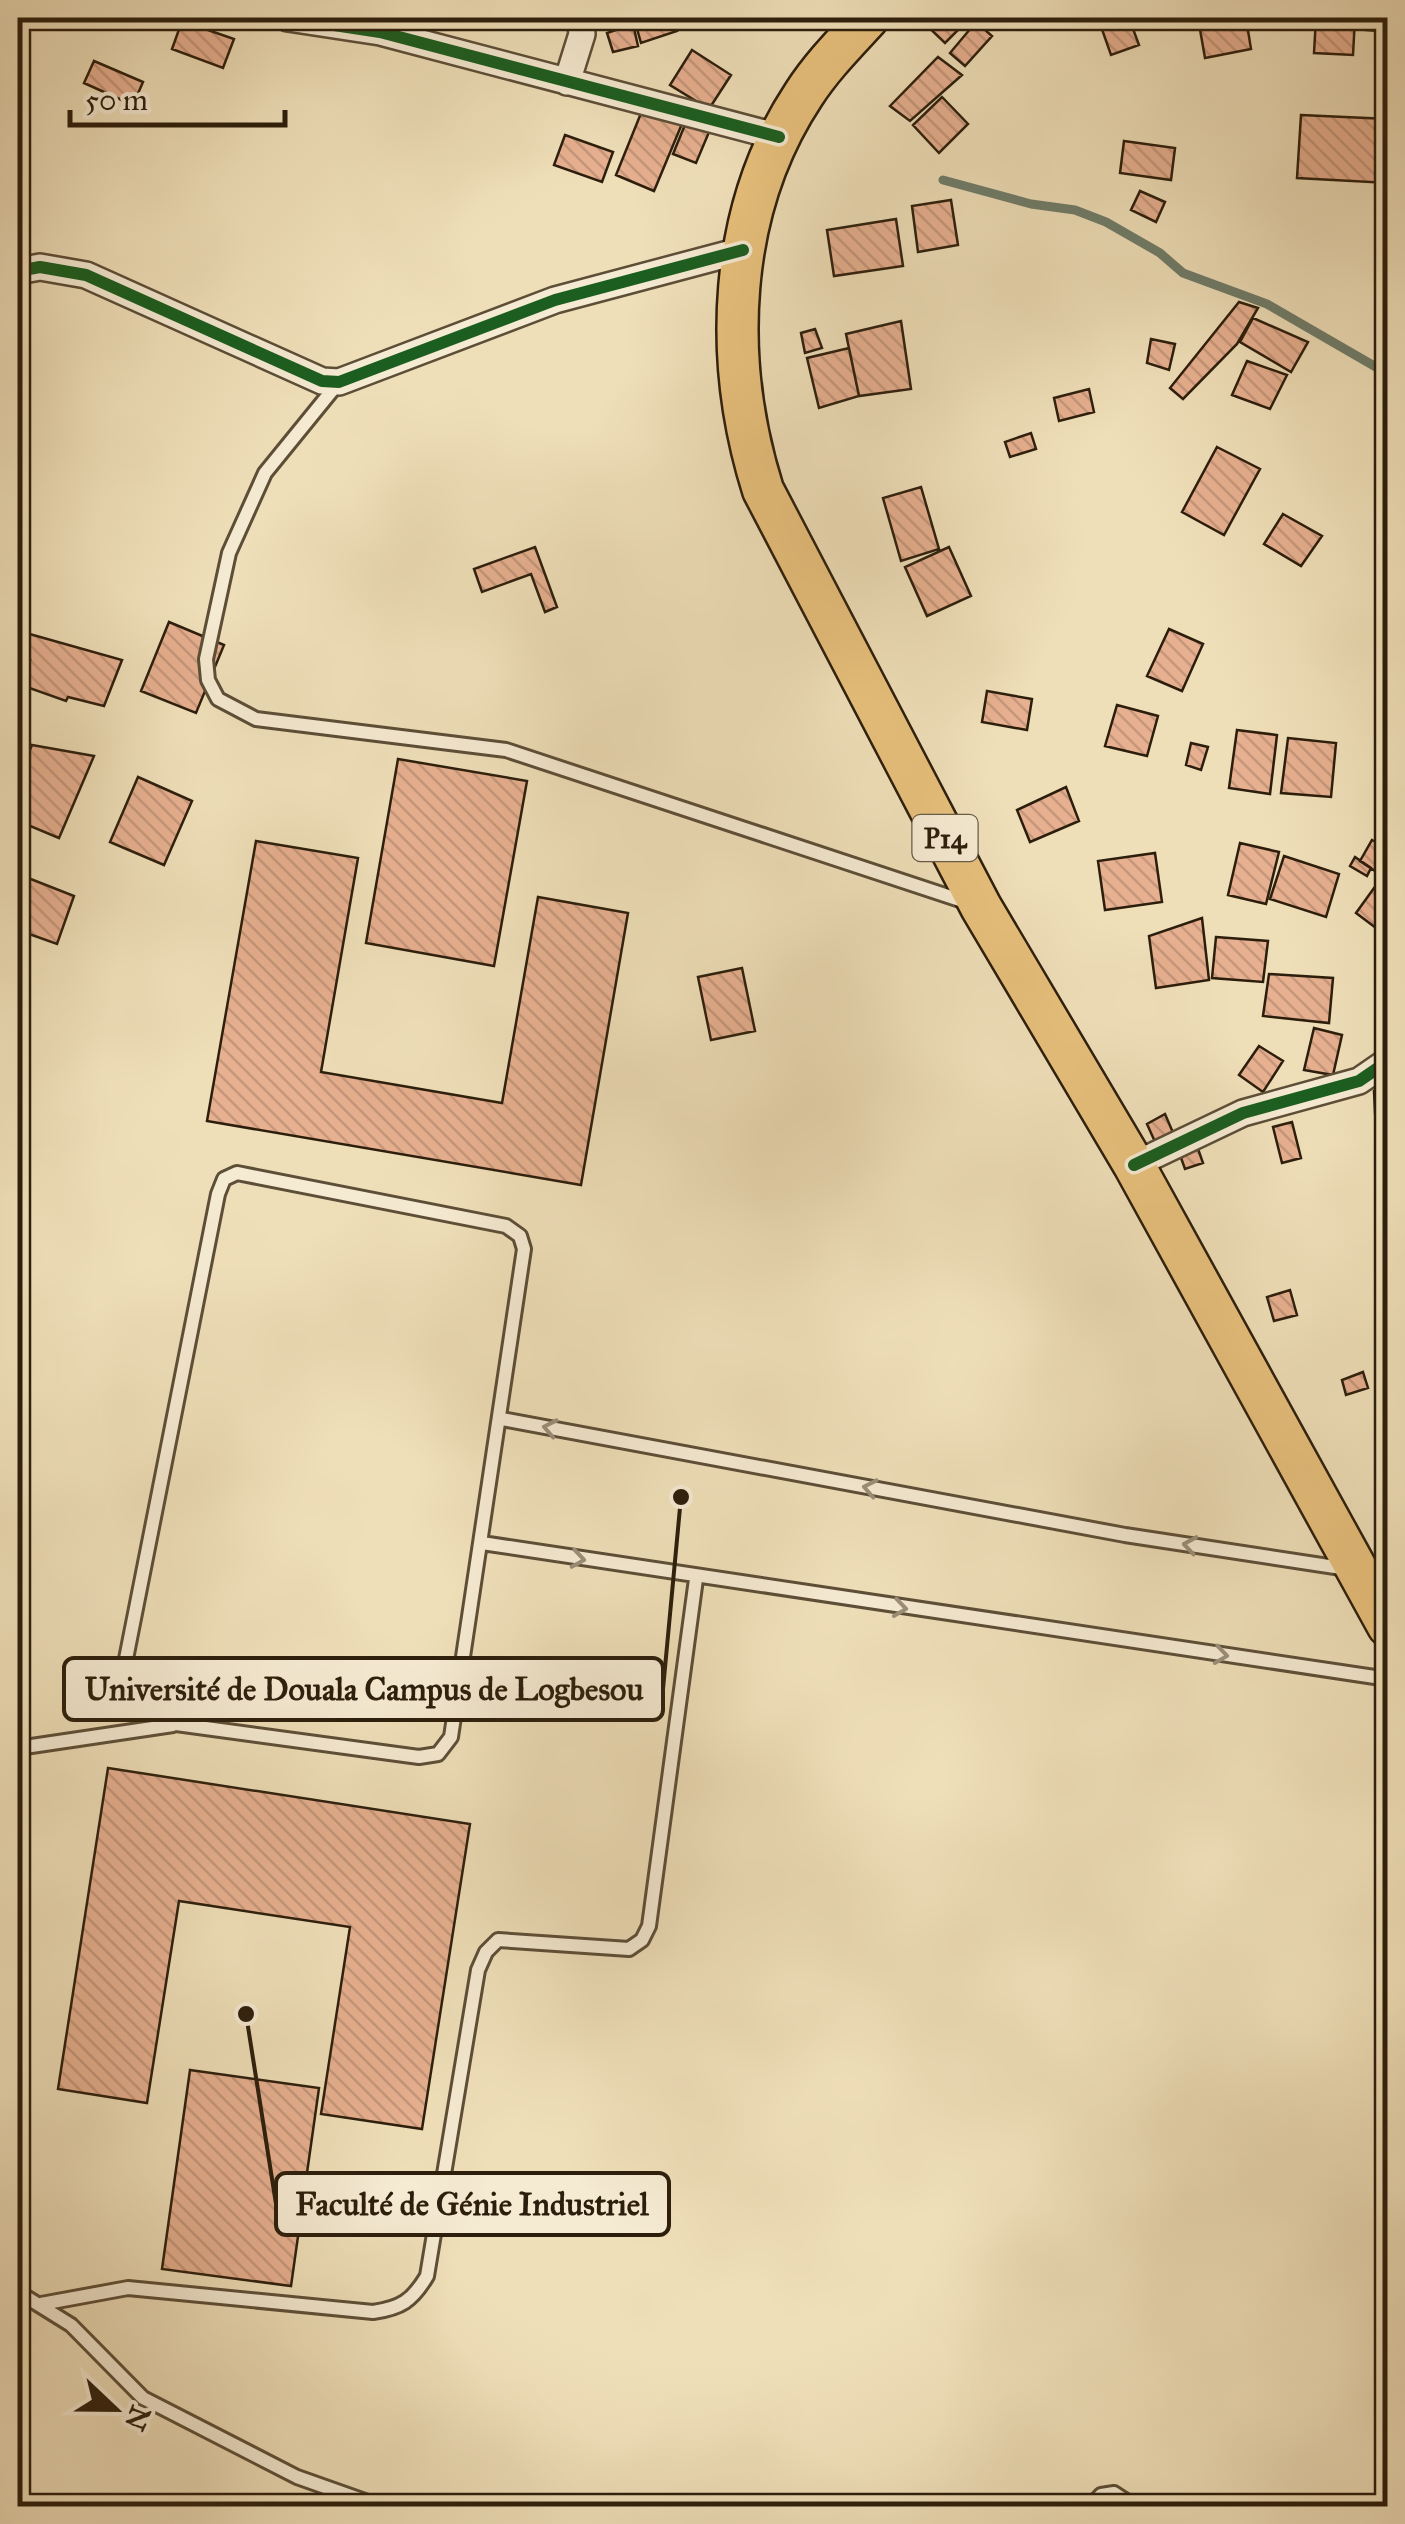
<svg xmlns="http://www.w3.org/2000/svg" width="1405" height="2524" font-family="'IM FELL Great Primer',serif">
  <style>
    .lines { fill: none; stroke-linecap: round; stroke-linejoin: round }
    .stream { stroke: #6f7d6a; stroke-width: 9 }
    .building { fill: url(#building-back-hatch); stroke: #2c1e0c; stroke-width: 2.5 }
    .service-casing { stroke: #5d4e37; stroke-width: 18 }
    .minor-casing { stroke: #5d4e37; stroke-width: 30 }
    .primary-casing { stroke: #2c1e0c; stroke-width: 45 }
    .service { stroke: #f5ead2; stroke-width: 12 }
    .minor { stroke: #f5ead2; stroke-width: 25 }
    .primary { stroke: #e8c07c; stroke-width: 40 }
    .cycleway-casing { stroke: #f5ead2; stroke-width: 19 }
    .cycleway { stroke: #1b5e20; stroke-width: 12 }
    .oneway { stroke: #9b8e79 }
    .labels { text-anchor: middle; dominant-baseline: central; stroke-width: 8; stroke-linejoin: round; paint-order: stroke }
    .shield { fill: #f5ead2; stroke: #685b47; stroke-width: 2.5 }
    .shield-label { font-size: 28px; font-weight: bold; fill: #2c1e0c }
    .leader { fill: none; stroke: #2c1e0c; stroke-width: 4 }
    .callout-dot { fill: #2c1e0c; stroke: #f5ead2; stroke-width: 4 }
    .callout { fill: #f5ead2; stroke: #2c1e0c; stroke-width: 4 }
    .callout-label { font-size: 32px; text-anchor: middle; font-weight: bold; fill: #2c1e0c }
  </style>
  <defs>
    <pattern id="building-back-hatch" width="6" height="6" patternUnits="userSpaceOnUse" patternTransform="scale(2.5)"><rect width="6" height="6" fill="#e7b090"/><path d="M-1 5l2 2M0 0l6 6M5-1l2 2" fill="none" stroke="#c6977b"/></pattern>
  </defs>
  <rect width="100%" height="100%" fill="#efdfb9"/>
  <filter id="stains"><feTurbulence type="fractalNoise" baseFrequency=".002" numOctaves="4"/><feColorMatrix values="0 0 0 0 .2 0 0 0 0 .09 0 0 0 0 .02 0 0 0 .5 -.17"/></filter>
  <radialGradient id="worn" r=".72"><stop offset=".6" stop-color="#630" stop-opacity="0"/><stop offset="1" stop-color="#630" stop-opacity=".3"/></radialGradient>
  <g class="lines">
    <!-- stream -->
    <path class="stream" d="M943,180L1031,204L1075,210L1106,222L1160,253L1183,273L1267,304L1388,374"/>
  </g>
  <!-- building -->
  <path class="building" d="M634,18H673L677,31L641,43Z
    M919,18H966L968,20L945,43Z
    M1098,18H1129L1139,45L1111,55Z
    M1198,18H1246L1251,49L1205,58Z
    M1316,18H1355L1353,55L1314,53Z
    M1356,18H1379L1377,31L1355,29Z
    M182,21L234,39L223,68L172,49Z
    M976,22L992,36L965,66L950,53Z
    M633,24L638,46L613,52L607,33Z
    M692,50L731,75L709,109L670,85Z
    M938,57L962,75L910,121L890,106Z
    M94,61L143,82L133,105L84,83Z
    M650,91L689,107L654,191L616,175Z
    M942,97L968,124L939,153L913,125Z
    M689,115L712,125L696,163L673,154Z
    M1301,115L1388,119V183L1297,178Z
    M565,135L613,152L602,182L554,165Z
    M1124,141L1175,148L1171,180L1120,173Z
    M1140,191L1165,202L1156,222L1131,210Z
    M951,200L958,245L918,252L912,206Z
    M896,219L903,266L834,276L827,230Z
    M1239,302L1258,308L1237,344L1183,399L1170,388Z
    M1253,318L1308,342L1291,372L1240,342Z
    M901,321L911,389L859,396L846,334Z
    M815,329L822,348L805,353L801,333Z
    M1151,339L1175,344L1169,370L1147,363Z
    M849,348L859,396L819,408L807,358Z
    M1247,361L1287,375L1270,409L1232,395Z
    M1089,389L1094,412L1059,421L1054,398Z
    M1031,433L1036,449L1010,457L1005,442Z
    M1217,447L1260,469L1224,535L1182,512Z
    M921,487L939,549L901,561L883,498Z
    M1283,514L1322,536L1301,566L1264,544Z
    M535,547L557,607L545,612L531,574L482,592L474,569Z
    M949,547L971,596L927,616L905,567Z
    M169,622L224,645L196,713L141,691Z
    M1169,629L1203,644L1182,691L1147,676Z
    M26,633L122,660L104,706L68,697L66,701L21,685L30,660L20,657Z
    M987,691L1032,699L1027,730L982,722Z
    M1117,705L1158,716L1147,756L1105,746Z
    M1237,730L1277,735L1270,794L1229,788Z
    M1288,738L1336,743L1331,797L1281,793Z
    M1191,743L1208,747L1201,770L1186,765Z
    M32,745L94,756L59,838L18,821V778Z
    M398,759L527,781L494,966L366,943Z
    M138,777L192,801L164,865L110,842Z
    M1066,787L1079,821L1030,842L1017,810Z
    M1372,840L1388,848L1387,879L1360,861Z
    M256,841L358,858L321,1072L502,1103L538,897L628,913L581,1185L207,1121Z
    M1240,843L1279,852L1266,904L1228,895Z
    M1155,853L1162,902L1105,910L1098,861Z
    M1284,856L1339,874L1326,917L1270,899Z
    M1355,857L1371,868L1367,876L1350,866Z
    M18,874L74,896L57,944L18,930Z
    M1382,877L1388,881V937L1356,913Z
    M1202,918L1209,980L1156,988L1149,936Z
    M1216,937L1268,941L1263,982L1212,978Z
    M742,968L755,1031L711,1040L698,977Z
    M1269,974L1333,978L1329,1023L1263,1016Z
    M1314,1028L1342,1035L1333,1075L1304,1070Z
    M1259,1046L1283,1061L1263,1092L1239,1075Z
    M1388,1090V1152H1377L1374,1091Z
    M1165,1114L1174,1135L1156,1144L1147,1124Z
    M1292,1122L1301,1158L1282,1163L1273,1127Z
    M1197,1146L1203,1163L1185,1169L1180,1155Z
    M1290,1290L1297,1315L1274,1321L1267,1297Z
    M1363,1372L1368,1388L1346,1395L1342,1380Z
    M108,1768L470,1824L422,2129L321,2114L350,1927L179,1901L147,2103L58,2089Z
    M190,2070L319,2088L291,2286L162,2269Z"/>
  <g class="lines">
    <!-- service casing -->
    <g class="service-casing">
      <path id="service" d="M339,382L265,473L229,553L206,659L208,680L218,699L256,719L506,750L969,903
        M237,1173L506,1226L520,1236L524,1249L451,1737L438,1754L419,1757L176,1724L128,1697L123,1674L218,1194L224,1179Z
        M502,1419L1125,1535L1348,1569
        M482,1543L1388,1679
        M18,1748L173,1725
        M18,2292L71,2325L143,2398L297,2477L379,2506
        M41,2304L128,2288L373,2312C401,2308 412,2301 427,2276L478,1970L486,1952L498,1940L629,1949L642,1940L649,1926L696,1579
        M1091,2506L1101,2495L1114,2493L1134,2506"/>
    </g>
    <!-- minor casing -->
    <g class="minor-casing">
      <path id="minor" d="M288,18L380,32L779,137
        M567,82L582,34L580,18
        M18,271L40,267L86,275L322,381L339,382L555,300L743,250
        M1134,1165L1243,1113L1359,1081L1388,1061"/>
    </g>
    <!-- primary casing -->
    <g class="primary-casing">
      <path id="primary" d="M868,18C846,42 822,66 804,94C727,210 722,360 763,490L981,907L1134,1165L1388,1626"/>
    </g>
    <!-- service -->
    <use href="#service" class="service"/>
    <!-- minor -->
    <use href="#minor" class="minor"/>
    <!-- primary -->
    <use href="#primary" class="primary"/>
    <!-- cycleway casing -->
    <g class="cycleway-casing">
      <path id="cycleway" d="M288,18L380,32L779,137
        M18,271L40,267L86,275L322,381L339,382L555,300L743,250
        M1134,1165L1243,1113L1359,1081L1388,1061"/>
    </g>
    <!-- cycleway -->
    <use href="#cycleway" class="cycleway"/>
  </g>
  <!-- one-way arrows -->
  <defs><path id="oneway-chevron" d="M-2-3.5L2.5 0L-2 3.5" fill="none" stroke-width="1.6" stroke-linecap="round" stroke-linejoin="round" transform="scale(2.5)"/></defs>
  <g class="oneway">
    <use href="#oneway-chevron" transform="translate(550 1428) rotate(-169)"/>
    <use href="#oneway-chevron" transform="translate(870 1488) rotate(-169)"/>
    <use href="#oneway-chevron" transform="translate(1190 1545) rotate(-171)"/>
    <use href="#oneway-chevron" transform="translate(578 1559) rotate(9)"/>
    <use href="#oneway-chevron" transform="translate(900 1608) rotate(8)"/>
    <use href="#oneway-chevron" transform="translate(1221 1655) rotate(8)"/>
  </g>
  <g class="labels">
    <!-- shield labels -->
    <rect class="shield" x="912.5" y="815" width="65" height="46" rx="8"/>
    <g class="shield-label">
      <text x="945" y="838">P14</text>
    </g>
  </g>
  <!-- callouts -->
  <path class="leader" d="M681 1497L663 1689M246 2014L276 2204"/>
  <g class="callout-dot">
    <circle cx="681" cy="1497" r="10"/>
    <circle cx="246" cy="2014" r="10"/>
  </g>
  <g class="callout">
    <rect x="64" y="1658" width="599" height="62" rx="10"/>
    <rect x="276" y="2173" width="393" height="62" rx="10"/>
  </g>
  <g class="callout-label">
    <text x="364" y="1700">Université de Douala Campus de Logbesou</text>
    <text x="472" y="2215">Faculté de Génie Industriel</text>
  </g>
  <!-- margin -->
  <rect width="1405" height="2524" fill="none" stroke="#efdfb9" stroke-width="60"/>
  <rect x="20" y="20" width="1365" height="2484" fill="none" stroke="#2c1e0c" stroke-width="5"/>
  <rect x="30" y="30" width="1345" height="2464" fill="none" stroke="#2c1e0c" stroke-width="2.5"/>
  <!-- north arrow -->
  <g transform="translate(115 2409) rotate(112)" stroke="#f5ead2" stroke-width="8" paint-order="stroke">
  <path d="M0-8L18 38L0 25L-18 38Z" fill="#2c1e0c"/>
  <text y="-15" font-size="28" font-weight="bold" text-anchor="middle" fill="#2c1e0c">N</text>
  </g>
  <!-- scale -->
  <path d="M70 110v15h215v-15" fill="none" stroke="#2c1e0c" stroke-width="5"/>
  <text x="85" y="110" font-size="30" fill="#2c1e0c" stroke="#f5ead2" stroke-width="8" paint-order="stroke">50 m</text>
  <rect width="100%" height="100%" filter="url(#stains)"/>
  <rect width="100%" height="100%" fill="url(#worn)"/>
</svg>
